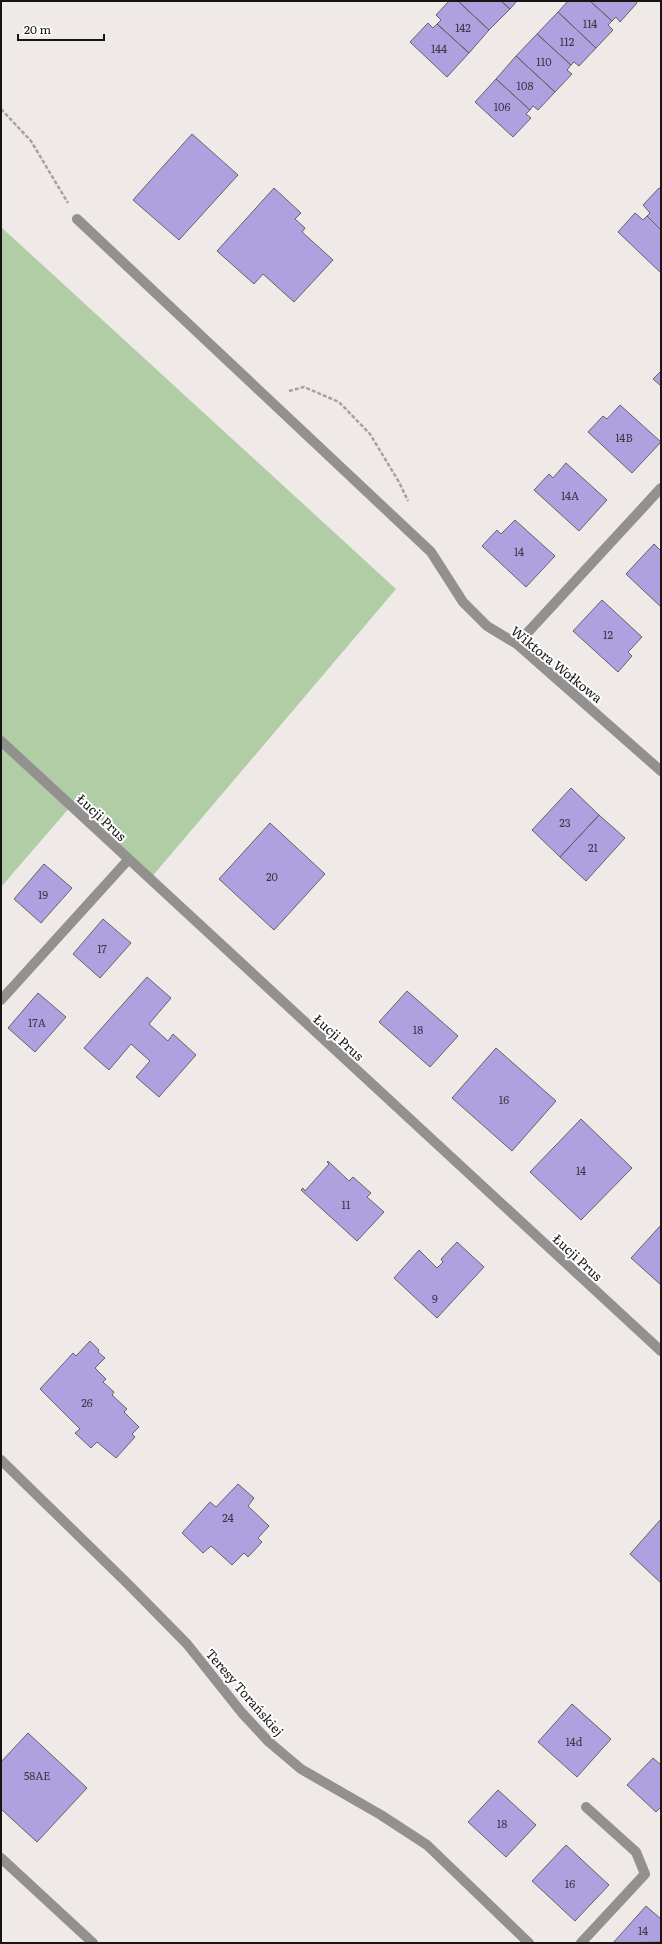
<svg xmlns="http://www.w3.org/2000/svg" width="662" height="1944" font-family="Literata,serif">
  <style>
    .green { fill: #b0cda5 }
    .building { fill: #afa1e0; stroke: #646368 }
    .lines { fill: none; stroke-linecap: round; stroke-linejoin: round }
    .path { stroke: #a7a2a0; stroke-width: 2.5; stroke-dasharray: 4 2; stroke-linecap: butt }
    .minor { stroke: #939090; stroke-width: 10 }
    .labels { text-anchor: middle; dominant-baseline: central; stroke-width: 4; stroke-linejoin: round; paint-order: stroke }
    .number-label { font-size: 11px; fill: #3d3847 }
    .street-label { font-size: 13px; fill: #171514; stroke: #fff }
  </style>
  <rect width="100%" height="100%" fill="#efe9e7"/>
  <!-- green -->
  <path class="green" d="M1,227L396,589L150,879L71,806L1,887Z"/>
  <!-- building -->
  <path class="building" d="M449,1H458L489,30L469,53L437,24L441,20L436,15Z
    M458,1H501L510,9L489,30Z
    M501,1H517L510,9Z
    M568,1H590L612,21L608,25L613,30L596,48L558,12Z
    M590,1H635L637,3L620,22L616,17L612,21Z
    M558,12L596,48L579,66L574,62L571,65L537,34Z
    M428,23L433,28L437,24L469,53L447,77L410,42Z
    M537,34L571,65L567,70L572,74L555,92L516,56Z
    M516,56L555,92L538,110L533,106L530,110L496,79Z
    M496,79L530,110L526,114L531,118L513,137L475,102Z
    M192,134L238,175L179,240L133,200Z
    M274,188L301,213L295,219L305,228L302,232L333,260L294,302L263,274L254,284L217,251Z
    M659,188L661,189V230L647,216L650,213L643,205Z
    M635,213L643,220L647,216L661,230V273L618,232Z
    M661,371V386L653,379Z
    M620,405L661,442L632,473L588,432L603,416L607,419Z
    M566,463L607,500L579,531L534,490L549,474L553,478Z
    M515,520L555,556L526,587L482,546L497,530L501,534Z
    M654,544L661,551V607L626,574Z
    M602,600L642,637L628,652L632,656L618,672L573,631Z
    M571,788L599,815L560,857L532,830Z
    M599,815L625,838L586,881L560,857Z
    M270,823L325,874L274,930L219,879Z
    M44,864L72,888L41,923L14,899Z
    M103,919L131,943L100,978L73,954Z
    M147,977L171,998L149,1024L168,1041L173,1034L196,1055L159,1097L136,1077L150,1061L131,1044L109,1070L84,1048Z
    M407,991L458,1036L430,1067L379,1022Z
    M38,993L66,1017L35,1052L8,1028Z
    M496,1048L556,1101L512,1151L452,1098Z
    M581,1119L632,1168L581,1220L530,1172Z
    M328,1161L349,1181L353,1177L371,1193L367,1197L384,1212L357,1241L301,1190L303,1188L305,1191L329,1164L327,1162Z
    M661,1225V1285L631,1258Z
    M457,1242L484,1267L437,1318L394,1278L419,1250L437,1268L443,1262L441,1259Z
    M90,1341L99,1350L98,1352L105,1358L95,1368L106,1379L103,1382L114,1392L112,1395L127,1409L124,1412L139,1427L132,1434L135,1437L116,1458L97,1442L91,1448L75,1433L80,1429L40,1389L73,1353L76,1356Z
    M238,1484L254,1498L248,1506L269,1526L258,1538L262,1542L248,1557L244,1553L232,1565L211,1546L203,1553L182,1533L210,1502L216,1507Z
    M661,1519V1583L630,1554Z
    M572,1704L611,1739L577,1777L538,1742Z
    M28,1733L87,1788L37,1842L1,1809V1762Z
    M653,1758L661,1765V1807L656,1812L627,1785Z
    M498,1790L536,1825L506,1857L468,1822Z
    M566,1845L609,1885L575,1921L532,1881Z
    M646,1906L661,1919V1942L613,1943Z"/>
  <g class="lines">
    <!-- path -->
    <path class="path" d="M1,109L31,141L68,203
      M289,391L304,387L339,402L370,434L399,482L408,501"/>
    <!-- minor -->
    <path class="minor" d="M77,219L431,552L463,602L487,626L517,644L661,771
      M517,644L661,488
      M1,741L661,1351
      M1,1000L128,860
      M1,1460L128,1584L187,1644L242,1713L269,1742L301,1769L381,1815L427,1845L529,1943
      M1,1858L93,1943
      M581,1943L645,1874L636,1852L586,1807"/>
  </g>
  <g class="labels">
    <!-- number labels -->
    <g class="number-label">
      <text x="590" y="23">114</text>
      <text x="463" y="27">142</text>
      <text x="567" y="41">112</text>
      <text x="439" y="48">144</text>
      <text x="544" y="61">110</text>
      <text x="525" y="85">108</text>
      <text x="502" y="106">106</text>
      <text x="624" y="437">14B</text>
      <text x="570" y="495">14A</text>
      <text x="519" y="551">14</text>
      <text x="608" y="634">12</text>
      <text x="565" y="822">23</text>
      <text x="593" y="847">21</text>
      <text x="272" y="876">20</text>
      <text x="43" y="894">19</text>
      <text x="102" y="948">17</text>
      <text x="37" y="1022">17A</text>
      <text x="418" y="1029">18</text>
      <text x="504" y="1099">16</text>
      <text x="581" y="1170">14</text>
      <text x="346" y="1204">11</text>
      <text x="435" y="1298">9</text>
      <text x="87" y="1402">26</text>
      <text x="228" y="1517">24</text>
      <text x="574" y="1741">14d</text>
      <text x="37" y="1775">58AE</text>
      <text x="502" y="1823">18</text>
      <text x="570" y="1883">16</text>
      <text x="643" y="1930">14</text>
    </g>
    <!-- street labels -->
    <g class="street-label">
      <text transform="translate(557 664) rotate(39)">Wiktora Wołkowa</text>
      <text transform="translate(102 817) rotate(43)">Łucji Prus</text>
      <text transform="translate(339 1037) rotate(42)">Łucji Prus</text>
      <text transform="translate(578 1257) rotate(43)">Łucji Prus</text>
      <text transform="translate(245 1692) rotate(49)">Teresy Torańskiej</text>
    </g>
  </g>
  <!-- border -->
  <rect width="662" height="1944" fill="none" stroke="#171514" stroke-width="4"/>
  <!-- scale -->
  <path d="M18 34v6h86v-6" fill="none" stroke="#171514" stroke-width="2"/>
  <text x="24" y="34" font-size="12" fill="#171514" stroke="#ffffff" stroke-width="3" paint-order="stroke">20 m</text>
</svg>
